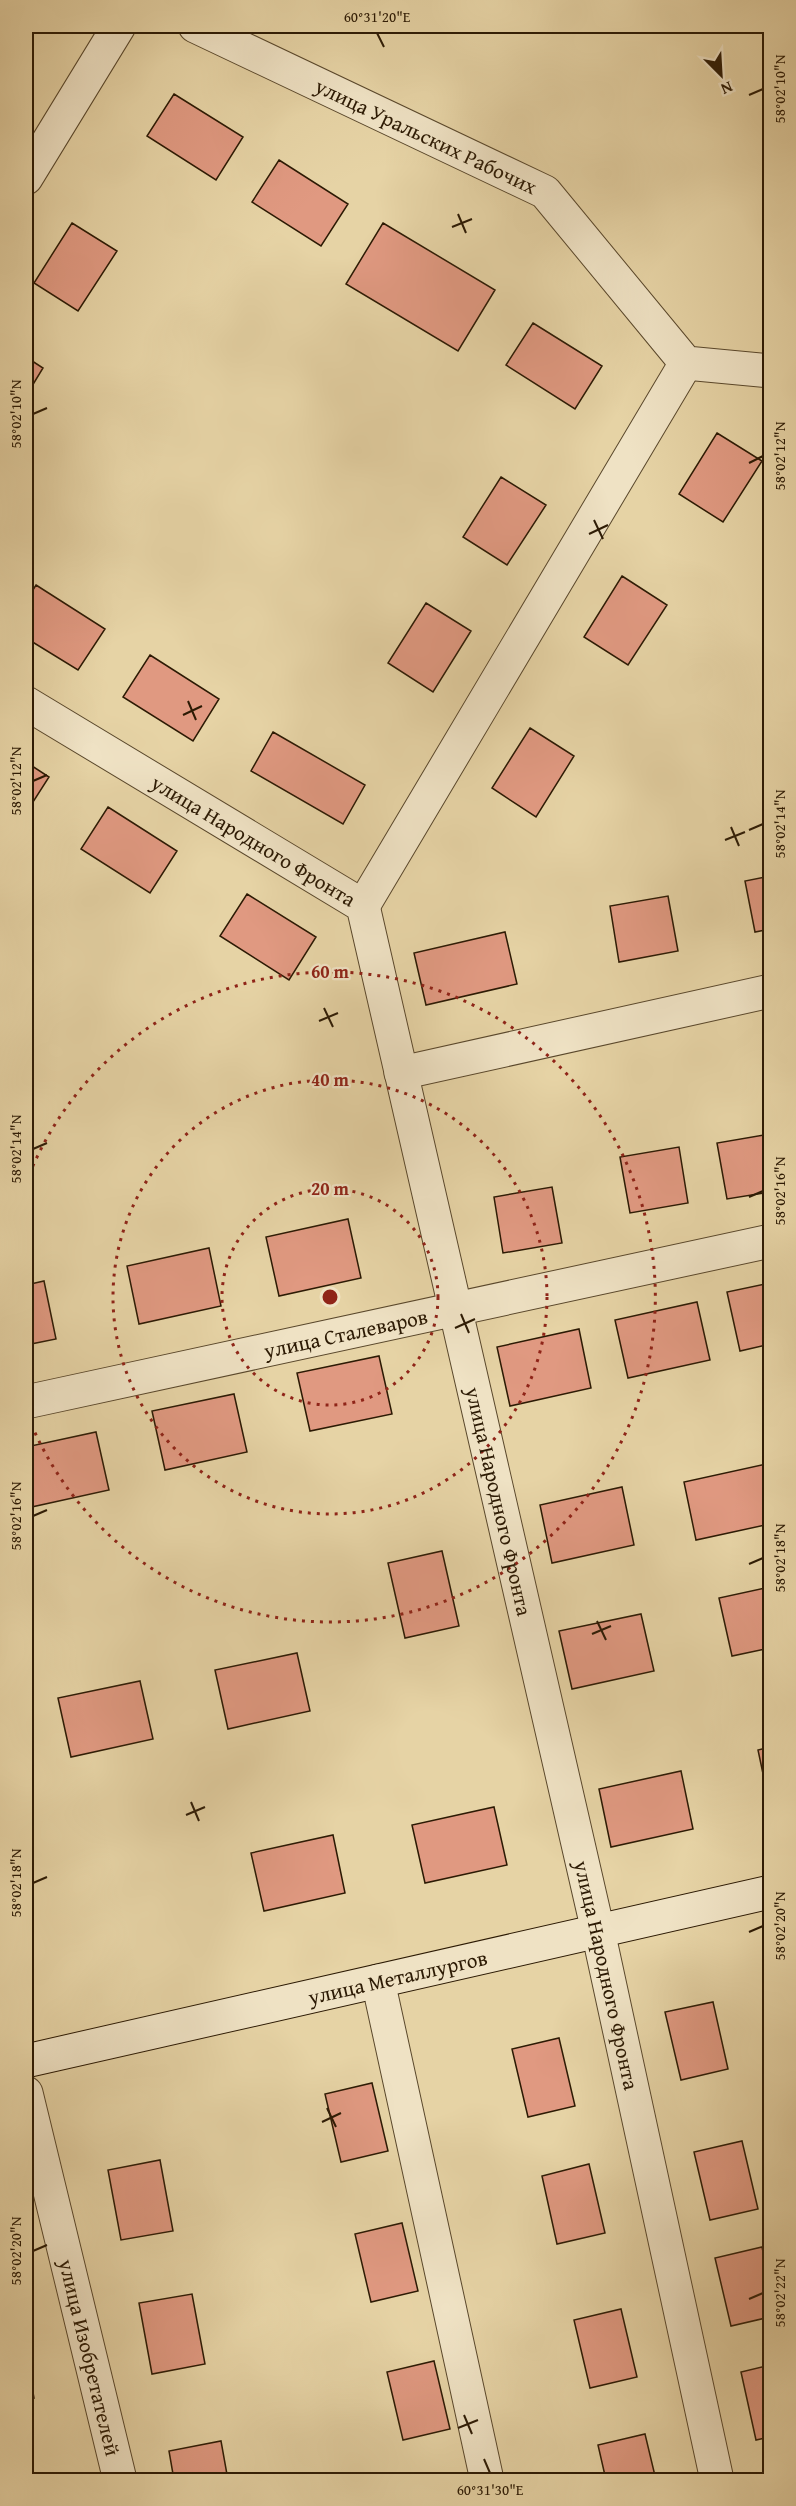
<svg xmlns="http://www.w3.org/2000/svg" width="796" height="2506" font-family="'Gentium Book Plus',serif">
  <style>
    .building { fill: #e09981; stroke: #2c1a04; stroke-width: 1.5 }
    .lines { fill: none; stroke-linecap: round; stroke-linejoin: round }
    .street-casing { stroke: #5a482c; stroke-width: 35 }
    .secondary-casing { stroke: #2c1a04; stroke-width: 35 }
    .street { stroke: #efe2c4; stroke-width: 33 }
    .secondary { stroke: #efe2c4; stroke-width: 33 }
    .ticks { fill: none; stroke: #2c1a04; stroke-width: 2 }
    .ring { fill: none; stroke: #8f2418; stroke-width: 3; stroke-dasharray: 3 6 }
    .labels { text-anchor: middle; dominant-baseline: central; stroke-width: 4.5; stroke-linejoin: round; paint-order: stroke }
    .street-label { font-size: 21px; fill: #2c1a04; stroke: #efe2c4 }
    .centre { fill: #8f2418; stroke: #efe2c4; stroke-width: 3 }
    .ring-label { font-size: 18px; text-anchor: middle; font-weight: bold; fill: #8f2418; stroke: #efe2c4; stroke-width: 4.5; stroke-linejoin: round; paint-order: stroke }
    .neatline { fill: none; stroke: #2c1a04; stroke-width: 2 }
    .ticks-label { font-size: 15px; text-anchor: middle; fill: #2c1a04 }
  </style>
  <rect width="100%" height="100%" fill="#e6d3a5"/>
  <filter id="stains"><feTurbulence type="fractalNoise" baseFrequency=".00333" numOctaves="4"/><feColorMatrix values="0 0 0 0 .2 0 0 0 0 .09 0 0 0 0 .02 0 0 0 .5 -.17"/></filter>
  <radialGradient id="worn" r=".72"><stop offset=".6" stop-color="#630" stop-opacity="0"/><stop offset="1" stop-color="#630" stop-opacity=".3"/></radialGradient>
  <!-- building -->
  <path class="building" d="M174,94L243,137L216,180L147,136Z
    M279,160L348,204L321,246L252,202Z
    M72,223L117,251L78,311L34,283Z
    M383,223L495,290L458,351L346,284Z
    M533,323L602,366L575,409L506,365Z
    M26,357L43,368L26,396Z
    M717,433L762,461L723,522L679,494Z
    M501,477L546,505L507,565L463,537Z
    M622,576L667,605L628,665L584,637Z
    M36,585L105,629L78,670L26,638V601Z
    M426,603L471,631L433,692L388,663Z
    M150,655L219,699L193,741L123,697Z
    M530,728L574,756L536,817L492,788Z
    M273,732L365,785L343,824L251,771Z
    M26,762L49,777L26,813Z
    M108,807L177,851L150,893L81,849Z
    M770,876V929L755,932L745,881Z
    M247,894L316,937L289,980L220,936Z
    M668,896L678,951L619,962L610,906Z
    M505,932L517,984L426,1005L414,953Z
    M770,1134V1192L727,1199L717,1143Z
    M679,1147L688,1203L630,1213L620,1157Z
    M552,1187L562,1243L503,1253L494,1197Z
    M348,1219L361,1278L279,1296L266,1237Z
    M209,1248L221,1306L139,1324L127,1266Z
    M44,1281L56,1339L26,1345V1285Z
    M770,1283V1344L740,1351L727,1292Z
    M697,1302L710,1360L628,1378L615,1320Z
    M579,1329L591,1388L510,1406L497,1347Z
    M379,1356L392,1414L310,1431L297,1373Z
    M234,1394L247,1452L165,1470L152,1411Z
    M96,1432L109,1490L27,1508L26,1447Z
    M766,1464L770,1486V1524L696,1540L684,1482Z
    M622,1487L634,1545L552,1563L540,1505Z
    M442,1551L459,1626L405,1638L388,1563Z
    M770,1587V1648L732,1656L719,1598Z
    M641,1614L654,1671L572,1689L559,1631Z
    M297,1653L310,1711L228,1729L215,1670Z
    M140,1681L153,1739L71,1757L58,1698Z
    M770,1747V1807L758,1750Z
    M681,1771L693,1829L611,1847L599,1789Z
    M494,1807L507,1865L425,1883L412,1825Z
    M333,1835L345,1893L264,1911L251,1853Z
    M713,2002L728,2069L681,2080L665,2012Z
    M559,2038L575,2106L528,2117L512,2049Z
    M372,2083L388,2151L341,2162L325,2094Z
    M742,2141L758,2209L710,2220L694,2152Z
    M160,2160L173,2231L121,2240L108,2170Z
    M589,2164L605,2233L557,2244L542,2176Z
    M402,2223L418,2291L371,2302L355,2234Z
    M762,2247L770,2284V2317L731,2326L715,2258Z
    M192,2294L205,2364L152,2374L139,2303Z
    M621,2309L637,2377L590,2388L574,2320Z
    M26,2353L34,2398L26,2399Z
    M434,2361L450,2429L403,2440L387,2372Z
    M770,2365V2437L756,2440L741,2372Z
    M645,2434L656,2480H606L598,2445Z
    M221,2441L228,2480H174L169,2451Z"/>
  <g class="lines">
    <!-- street casing -->
    <g class="street-casing">
      <g id="street">
        <path id="s1" d="M195,26L545,192L686,363L770,371"/>
        <path d="M26,178L119,26"/>
        <path id="s2" d="M26,703L363,906L598,1931L717,2480"/>
        <path d="M363,906L686,363"/>
        <path d="M401,1073L770,991"/>
        <path id="s3" d="M26,1402L770,1241"/>
        <path d="M378,1981L487,2480"/>
        <path id="s4" d="M26,2093L120,2480"/>
      </g>
    </g>
    <!-- secondary casing -->
    <g class="secondary-casing">
      <g id="secondary">
        <path id="s5" d="M26,2061L770,1892"/>
      </g>
    </g>
    <!-- street -->
    <use href="#street" class="street"/>
    <!-- secondary -->
    <use href="#secondary" class="secondary"/>
  </g>
  <!-- ticks -->
  <path class="ticks" d="M377,33L384,47M749,95L763,89M458,214L466,233M452,227L472,219M33,414L47,408M749,463L763,456M594,520L603,539M589,534L608,525M188,701L196,720M183,715L202,706M33,781L47,775M731,827L739,846M749,830L763,824M725,840L745,832M324,1008L333,1027M319,1021L338,1013M33,1149L47,1143M749,1197L763,1191M461,1314L469,1333M455,1328L475,1319M33,1516L47,1510M749,1564L763,1558M597,1621L606,1640M592,1634L611,1626M191,1802L199,1821M186,1815L205,1807M33,1883L47,1877M749,1932L763,1926M327,2108L336,2127M322,2122L341,2113M33,2251L47,2245M749,2299L763,2293M464,2415L472,2434M458,2428L478,2420M484,2459L490,2473"/>
  <!-- distance rings -->
  <g class="ring">
    <circle cx="330" cy="1297" r="108"/>
    <circle cx="330" cy="1297" r="217"/>
    <path d="M26 1183A325 325 0 1 1 26 1411"/>
  </g>
  <g class="labels">
    <!-- street labels -->
    <g class="street-label">
      <text stroke="none"><textPath href="#s1" startOffset="256">улица Уральских Рабочих</textPath></text>
      <text stroke="none"><textPath href="#s2" startOffset="266">улица Народного Фронта</textPath></text>
      <text stroke="none"><textPath href="#s3" startOffset="327">улица Сталеваров</textPath></text>
      <text stroke="none"><textPath href="#s2" startOffset="1004">улица Народного Фронта</textPath></text>
      <text stroke="none"><textPath href="#s2" startOffset="1490">улица Народного Фронта</textPath></text>
      <text stroke="none"><textPath href="#s5" startOffset="381">улица Металлургов</textPath></text>
      <text stroke="none"><textPath href="#s4" startOffset="272">улица Изобретателей</textPath></text>
    </g>
  </g>
  <circle cx="330" cy="1297" r="9" class="centre"/>
  <g class="ring-label">
    <text x="330" y="978">60 m</text>
    <text x="330" y="1086">40 m</text>
    <text x="330" y="1195">20 m</text>
  </g>
  <!-- margin -->
  <rect width="796" height="2506" fill="none" stroke="#e6d3a5" stroke-width="66"/>
  <!-- north arrow -->
  <g transform="translate(721 75) rotate(156)" stroke="#efe2c4" stroke-width="4.5" paint-order="stroke">
  <path d="M0-4.5L10 22L0 15L-10 22Z" fill="#2c1a04"/>
  <text y="-9" font-size="16" font-weight="bold" text-anchor="middle" fill="#2c1a04">N</text>
  </g>
  <rect x="33" y="33" width="730" height="2440" class="neatline"/>
  <g class="ticks-label">
    <text x="377" y="22">60°31'20"E</text>
    <text transform="translate(780 89) rotate(-90)" y="5">58°02'10"N</text>
    <text transform="translate(16 414) rotate(-90)" y="5">58°02'10"N</text>
    <text transform="translate(780 456) rotate(-90)" y="5">58°02'12"N</text>
    <text transform="translate(16 781) rotate(-90)" y="5">58°02'12"N</text>
    <text transform="translate(780 824) rotate(-90)" y="5">58°02'14"N</text>
    <text transform="translate(16 1149) rotate(-90)" y="5">58°02'14"N</text>
    <text transform="translate(780 1191) rotate(-90)" y="5">58°02'16"N</text>
    <text transform="translate(16 1516) rotate(-90)" y="5">58°02'16"N</text>
    <text transform="translate(780 1558) rotate(-90)" y="5">58°02'18"N</text>
    <text transform="translate(16 1883) rotate(-90)" y="5">58°02'18"N</text>
    <text transform="translate(780 1926) rotate(-90)" y="5">58°02'20"N</text>
    <text transform="translate(16 2251) rotate(-90)" y="5">58°02'20"N</text>
    <text transform="translate(780 2293) rotate(-90)" y="5">58°02'22"N</text>
    <text x="490" y="2495">60°31'30"E</text>
  </g>
  <rect width="100%" height="100%" filter="url(#stains)"/>
  <rect width="100%" height="100%" fill="url(#worn)"/>
</svg>
